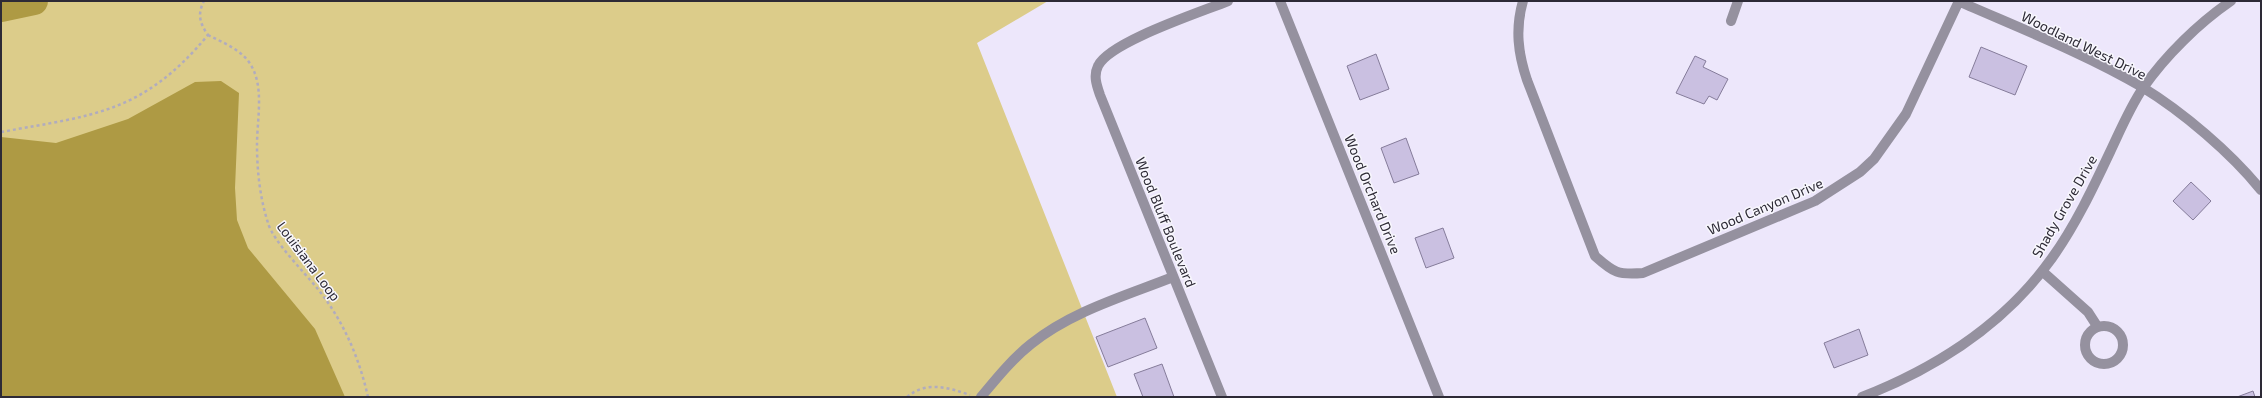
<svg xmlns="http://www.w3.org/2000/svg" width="2262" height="398" font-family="'Exo 2',sans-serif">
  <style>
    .green { fill: #dccc8a }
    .water { fill: #ae9a44 }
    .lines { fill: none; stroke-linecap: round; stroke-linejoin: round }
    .river { stroke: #ae9a44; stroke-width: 28 }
    .building { fill: #cac0e1; stroke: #857c9a }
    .path { stroke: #b1acbe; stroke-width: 2.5; stroke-dasharray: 3 3; stroke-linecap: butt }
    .minor { stroke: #95919f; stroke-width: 10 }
    .labels { text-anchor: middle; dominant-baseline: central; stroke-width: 3; stroke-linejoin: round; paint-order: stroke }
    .street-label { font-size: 14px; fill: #2d2a36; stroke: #f8f7fd }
  </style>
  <rect width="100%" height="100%" fill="#ede7fb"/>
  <!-- green -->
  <path class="green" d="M1,1H1048L977,43L1117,397H1Z"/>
  <!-- water -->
  <path class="water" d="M221,81L239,93L235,188L237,220L248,248L315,329L345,397H1V137L56,143L128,119L195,82Z"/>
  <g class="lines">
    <!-- river -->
    <path class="river" d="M1,8L34,1"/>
  </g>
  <!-- building -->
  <path class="building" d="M1981,47L2027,66L2015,95L1969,77Z
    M1376,54L1389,89L1360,100L1347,66Z
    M1695,56L1706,61L1703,67L1728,79L1717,100L1709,96L1704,104L1676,93Z
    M1406,138L1419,174L1394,183L1381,148Z
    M2191,182L2211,201L2193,220L2173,201Z
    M1443,228L1454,258L1426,268L1415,238Z
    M1145,318L1157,348L1108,367L1096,337Z
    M1859,329L1868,355L1834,368L1824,343Z
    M1162,364L1174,397H1143L1134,374Z
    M2253,391L2255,397H2237Z"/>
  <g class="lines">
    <!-- path -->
    <path class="path" d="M208,35C224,43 244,51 252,67C264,89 257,120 257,145C257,171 260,198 268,223C273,241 304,272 317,288C343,320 359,357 368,397
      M1,132C95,115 143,113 208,35C200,24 197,14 204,1
      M907,397C926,381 947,387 970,395"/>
    <!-- minor -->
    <path class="minor" d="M1280,1L1439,397
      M1523,1C1515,29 1518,53 1527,80L1595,256C1614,273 1618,275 1643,273L1815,201L1860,172L1874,159L1906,114L1959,1
      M1958,1C2017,27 2086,54 2142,87C2183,112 2231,153 2261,190
      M1731,21L1738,1
      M2042,271L2088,312L2097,326
      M2085 345a19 19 0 1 1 38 0a19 19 0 1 1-38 0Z
      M981,397C996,379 1012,359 1031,344C1072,311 1125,296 1173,277
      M1222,397L1100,95C1097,86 1093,76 1098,66C1109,42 1201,12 1228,1
      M1862,397C1936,368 2005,324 2052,258C2075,226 2093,188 2110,152C2120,131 2130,107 2143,88C2166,55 2199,23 2231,1"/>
  </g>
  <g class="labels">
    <!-- street labels -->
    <g class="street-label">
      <text transform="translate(2084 45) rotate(26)">Woodland West Drive</text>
      <text transform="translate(1373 194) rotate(68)">Wood Orchard Drive</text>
      <text transform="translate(1765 206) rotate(-23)">Wood Canyon Drive</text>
      <text transform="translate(2064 206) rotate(-60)">Shady Grove Drive</text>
      <text transform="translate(1166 222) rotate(68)">Wood Bluff Boulevard</text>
      <text transform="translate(309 261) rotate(53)">Louisiana Loop</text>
    </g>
  </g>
  <!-- border -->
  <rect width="2262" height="398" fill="none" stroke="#2d2a36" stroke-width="4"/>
</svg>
